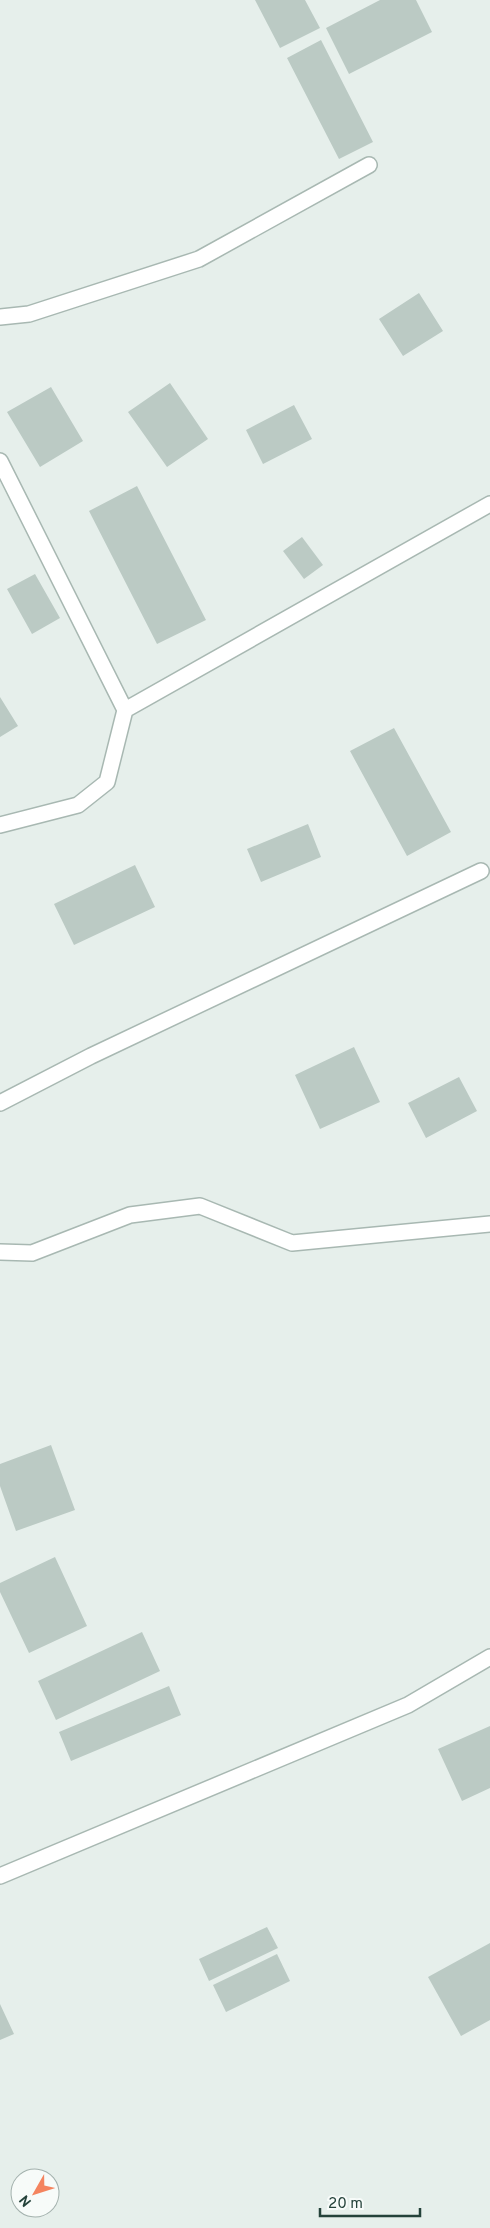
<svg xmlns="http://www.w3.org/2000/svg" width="490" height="2228" font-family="Overpass,sans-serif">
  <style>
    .building { fill: #bbcac4 }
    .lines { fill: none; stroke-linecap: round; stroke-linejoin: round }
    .street-casing { stroke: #a8b8b2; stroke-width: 18 }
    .street { stroke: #fff; stroke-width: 15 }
  </style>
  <rect width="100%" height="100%" fill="#e6efeb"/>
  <!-- building -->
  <path class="building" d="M255,0H305L320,28L280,48Z
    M380,0H416L432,32L349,74L326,28Z
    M321,40L373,142L339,159L287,58Z
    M419,293L443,331L403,356L379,319Z
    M170,383L208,439L167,467L128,412Z
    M51,387L83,441L40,467L7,412Z
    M294,405L312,439L263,464L246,430Z
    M137,486L206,620L157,644L89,511Z
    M302,537L323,565L304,579L283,551Z
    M35,574L60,618L32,634L7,589Z
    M0,697L18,726L0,737Z
    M394,728L451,832L407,856L350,751Z
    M308,824L321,857L261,882L247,849Z
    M135,865L155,907L74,945L54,904Z
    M354,1047L380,1102L320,1129L295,1075Z
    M459,1077L477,1111L426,1138L408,1103Z
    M51,1445L75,1510L16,1531L0,1486V1464Z
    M55,1557L87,1626L29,1653L0,1592V1583Z
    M142,1632L160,1671L56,1720L38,1681Z
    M169,1686L181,1715L71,1761L59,1732Z
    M490,1726V1788L462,1801L438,1749Z
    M267,1927L278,1948L209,1981L199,1959Z
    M490,1943V2020L461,2036L428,1977Z
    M277,1954L290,1981L226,2012L213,1985Z
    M0,2004L14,2034L0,2040Z"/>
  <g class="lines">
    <!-- street casing -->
    <g class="street-casing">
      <path id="street" d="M0,317L29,314L199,259L369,165
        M0,461L125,710L107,782L78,805L0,825
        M125,710L490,504
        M0,1103L91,1056L481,871
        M0,1252L32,1253L130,1215L200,1206L292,1243L490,1224
        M0,1876L408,1705L490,1657"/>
    </g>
    <!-- street -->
    <use href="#street" class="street"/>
  </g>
  <!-- north arrow -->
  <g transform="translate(35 2193) rotate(231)"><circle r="24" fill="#f7fbf9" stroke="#a3b1ad"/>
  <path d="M0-4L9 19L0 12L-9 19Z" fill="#f4845f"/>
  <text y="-8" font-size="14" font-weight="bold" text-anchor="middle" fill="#24423a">N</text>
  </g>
  <!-- scale -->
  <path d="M320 2208v8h100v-8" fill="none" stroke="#24423a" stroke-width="2.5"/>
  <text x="328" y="2208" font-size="15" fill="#24423a" stroke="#f7fbf9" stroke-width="4" paint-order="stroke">20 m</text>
</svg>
